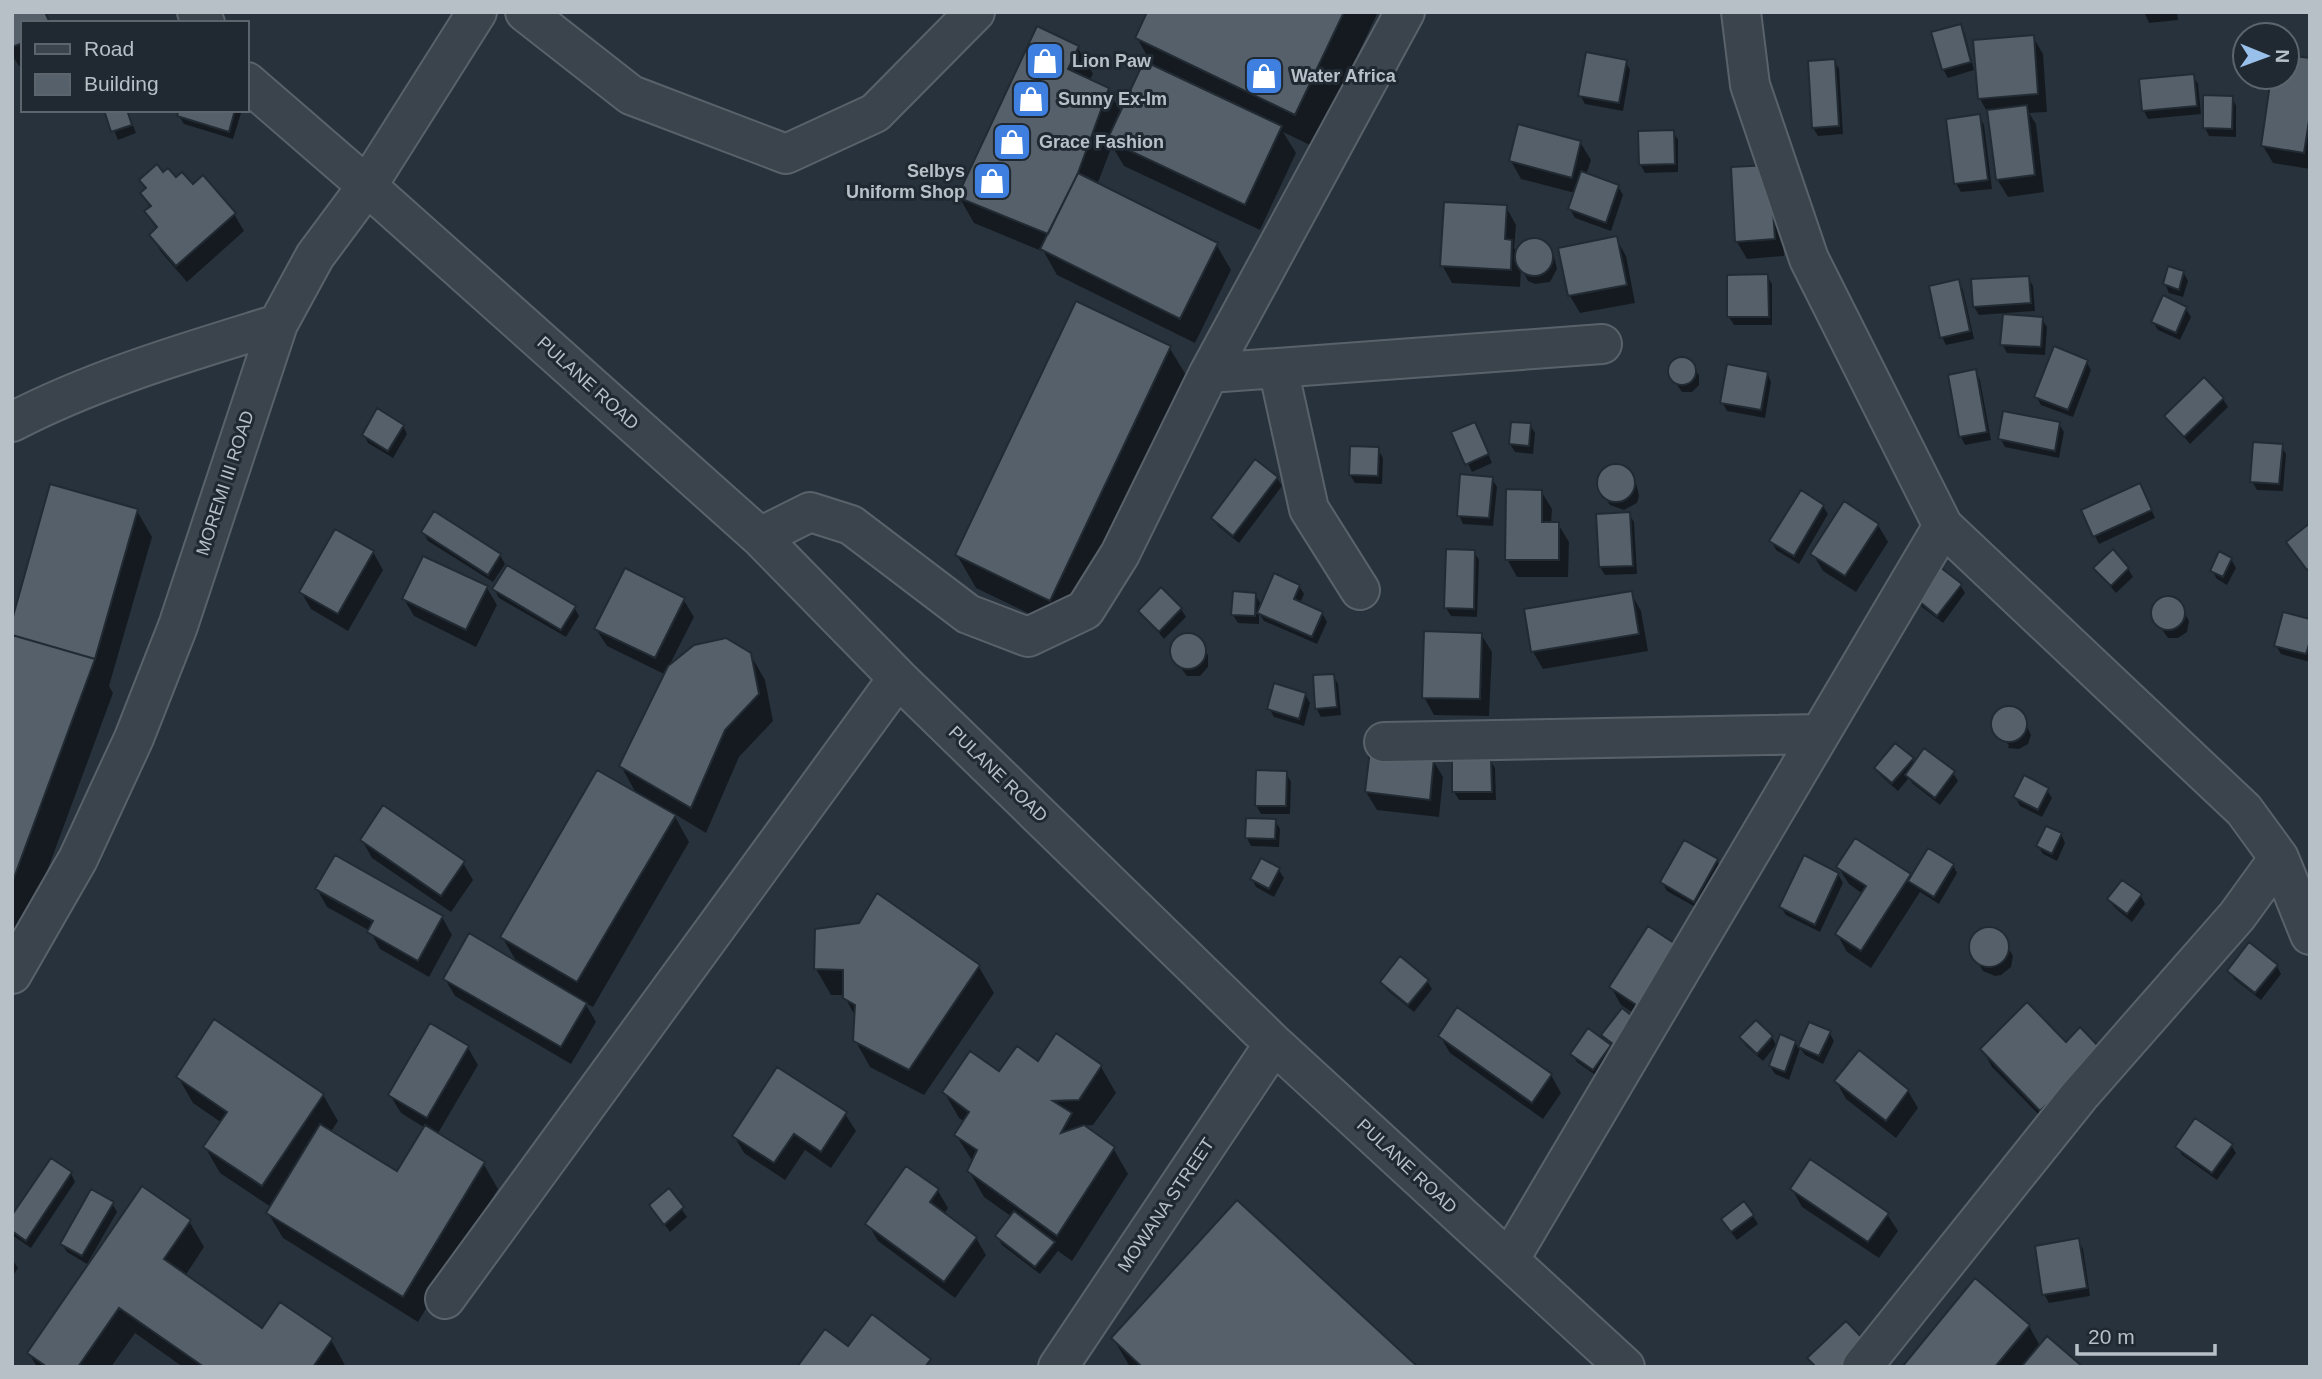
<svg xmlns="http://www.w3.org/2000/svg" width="2322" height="1379" font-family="Arial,sans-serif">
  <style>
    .shadow { fill: #0007 }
    .building { fill: #55606b; stroke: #222b33; stroke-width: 2 }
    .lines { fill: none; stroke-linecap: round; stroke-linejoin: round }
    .minor-casing { stroke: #59626a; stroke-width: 42 }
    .minor { stroke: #3b444c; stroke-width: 38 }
    .labels { text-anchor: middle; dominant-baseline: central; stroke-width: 6; stroke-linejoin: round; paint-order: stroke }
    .poi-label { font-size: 18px; font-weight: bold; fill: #b7bfc7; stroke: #202931; text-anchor: start }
    .street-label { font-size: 18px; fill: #b7bfc7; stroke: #202931 }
  </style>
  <rect width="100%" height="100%" fill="#28323c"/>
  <!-- shadow -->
  <path class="shadow" d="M12,12H46L51,23H23V64L19,66L12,55Z
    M1149,12H1378L1314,147L1283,132L1296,153L1260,230L1124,166L1112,146L1097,185L1216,244L1231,270L1195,343L1057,275L1044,252L974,223L959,197L1078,48L1093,74L1089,81L1108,90L1122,113L1154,68L1137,38Z
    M2144,12H2177L2178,20L2149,23Z
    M1960,26L1965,34L1974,70L1948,78L1943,69Z
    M2033,37L2043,54L2047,112L2029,113L2036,124L2044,192L2008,197L1997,179L1989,115L1980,99Z
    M2287,56L2310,60V169L2273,163L2263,146L2273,77H2287Z
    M1625,61L1630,70L1623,111L1585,104L1580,95Z
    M1834,61L1839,69L1843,134L1818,136L1813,128Z
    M2193,76L2198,84L2201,114L2148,119L2144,111Z
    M2232,97L2236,106V137L2209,136L2205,128Z
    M106,110H127L136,133L118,140Z
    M181,110H242L233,139L184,124L179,116Z
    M1979,116L1984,125L1992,189L1961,192L1956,184Z
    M1673,132L1678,140V172L1645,173L1640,164Z
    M1580,142L1591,160L1586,175L1618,186L1623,195L1611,231L1575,218L1570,209L1575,193L1521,179L1511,161Z
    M163,174L192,186L234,214L244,231L187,282L161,252L151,235L157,230L146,212L150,208L142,194L147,190L141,180Z
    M1780,184L1784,256L1747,259L1737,242Z
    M1506,207L1516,225L1514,248L1517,253L1525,243L1537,240L1549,247L1554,256L1557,269L1550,282L1535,284L1528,281L1521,268L1520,287L1452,283L1442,265Z
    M1616,238L1626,256L1635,303L1580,313L1570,296L1560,250Z
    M2183,272L2188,281L2183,297L2169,293L2165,284Z
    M1767,276L1772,284V325H1734L1729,317Z
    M2028,278L2033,286L2035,311L1979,315L1974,307Z
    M1959,281L1963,290L1974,339L1946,345L1942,337Z
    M2186,309L2191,317L2180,340L2158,330L2153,322Z
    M2042,319L2047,327L2045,355L2007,353L2002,344Z
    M1169,347L1189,380L1069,633L976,588L957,555Z
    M1678,360H1687L1699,375V385L1692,392H1682L1670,375L1671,366Z
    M2086,361L2091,370L2073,417L2041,405L2036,396Z
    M1975,371L1980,380L1991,440L1965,445L1961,437L1950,376Z
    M1767,373L1771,382L1765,418L1727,411L1722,402Z
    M2223,399L2228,407L2190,444L2166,416Z
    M2059,424L2064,432L2059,458L2005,447L2000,438Z
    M1530,425L1535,433L1533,454L1515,452L1510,444Z
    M403,426L407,434L393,458L368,443L364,435Z
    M1454,433H1479L1492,463L1472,472Z
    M2281,446L2286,454L2283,491L2257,490L2252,481Z
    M1378,449L1383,458L1382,484L1355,483L1350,475Z
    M1620,466L1631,473L1636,483L1639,496L1637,503L1624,510L1610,505L1600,490V478L1607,468Z
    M1277,478L1282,486L1239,543L1218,526L1213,518Z
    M1492,479L1497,487L1493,526L1463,524L1459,515Z
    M1541,491L1552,509L1551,524H1558L1569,542L1568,577H1517L1507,559Z
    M2144,494L2155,518L2099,544L2095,536Z
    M1823,506L1828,514L1799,564L1776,550L1771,541Z
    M137,511L152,537L109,686L113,693L12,966V626Z
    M1629,514L1634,522L1637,574L1605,575L1600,567Z
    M1878,525L1888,542L1856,592L1823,571L1813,554Z
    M423,532L500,555L505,564L493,582L428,541Z
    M373,552L383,570L348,631L311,609L301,592Z
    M1474,552L1479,560L1477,617L1451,616L1446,608Z
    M2231,559L2236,568L2227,585L2217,579L2212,571Z
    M2095,568L2128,569L2133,577L2116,593Z
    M1960,585L1965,593L1943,623L1922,607L1917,598Z
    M1299,586L1304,594L1300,603L1322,613L1327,622L1317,644L1264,621L1259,613V624L1238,623L1233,615L1255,594L1260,603L1259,611Z
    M487,588L497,605L476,647L414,616L404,599Z
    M494,589L574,607L579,616L566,637L499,598Z
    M1631,593L1641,611L1648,651L1543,669L1533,652L1526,610Z
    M2166,598L2176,599L2179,603L2189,621L2187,632L2178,638H2168L2153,617L2154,607L2160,600Z
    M683,599L694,617L668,668L750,654L765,680L773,721L739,757L706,833L673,813L689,842L593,1007L585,1003L596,1022L571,1064L455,996L445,979L518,964L502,937L637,795L621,766L666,675L607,646L596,629Z
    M1181,609L1186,617L1164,639L1141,611Z
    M2310,621V662L2281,654L2276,646Z
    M1481,634L1492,652L1489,716L1434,715L1424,697Z
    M1182,636L1194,637L1208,655V667L1200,676H1187L1172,656L1173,643Z
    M1333,675L1338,684L1341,715L1321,717L1316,708Z
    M1305,694L1310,703L1304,726L1274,717L1269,708Z
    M2005,708L2020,712L2031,735L2028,744L2019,749L2008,748L2009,745L1995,731L1993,720Z
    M1433,760L1443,777L1439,817L1377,810L1366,792Z
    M1490,760L1495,768L1496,800H1459L1454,792Z
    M1912,760L1915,764L1953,773L1958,781L1940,805L1912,783L1909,778L1898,791L1881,776L1876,768Z
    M1286,773L1291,782L1290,814H1261L1256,805Z
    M2047,790L2052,798L2042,817L2020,806L2015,797Z
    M1275,821L1280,829L1279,847L1251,846L1247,838Z
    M2061,834L2065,843L2057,861L2043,854L2038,846Z
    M362,840L463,863L473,880L451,912L372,858Z
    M1685,842L1717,861L1722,869L1699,909L1667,891L1662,882Z
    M1261,860L1279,870L1284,878L1274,897L1256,887L1252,879Z
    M1953,865L1957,873L1939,904L1920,892L1871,968L1847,952L1837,934L1863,894L1849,884L1838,867L1909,875L1912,879Z
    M1838,874L1843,883L1820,932L1786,915L1781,907Z
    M317,889L442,917L452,935L429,977L380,949L370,931L327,907Z
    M877,895L979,967L994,993L924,1095L870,1067L855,1040L856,1018L844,995H831L816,969L860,924Z
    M2141,896L2145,904L2132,922L2114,907L2109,899Z
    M1988,928L1999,932L2013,956L2011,967L2001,975L1995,976L1983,971L1971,951L1973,938L1977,933Z
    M1649,929L1652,1025L1621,1005L1611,987Z
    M2277,966L2281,974L2261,1000L2234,979L2229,971Z
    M1427,981L1432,989L1414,1012L1387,990L1382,982Z
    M1622,1010L1626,1057L1608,1044L1614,1054L1598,1077L1577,1062L1572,1054L1609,1045L1603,1035Z
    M1810,1024L1829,1032L1834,1041L1823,1064L1805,1055L1800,1048L1789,1080L1775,1074L1770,1066L1795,1042L1799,1049Z
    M1440,1036L1551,1075L1561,1093L1543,1119L1450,1053Z
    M1772,1037L1776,1045L1763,1061L1746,1046L1741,1038Z
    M2066,1044L2051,1127L1992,1067L1982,1049Z
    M468,1048L478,1065L437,1135L483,1163L498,1189L418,1322L283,1238L268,1213L271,1207L220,1173L205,1147L222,1123L193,1103L178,1077L323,1095L338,1121L330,1133L398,1174L425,1128L401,1113L390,1095Z
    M1038,1063L1101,1067L1116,1093L1093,1125L1082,1126L1113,1148L1128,1174L1072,1261L1058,1251L1040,1274L1002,1245L997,1236L1012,1217L984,1197L969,1171L973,1162L956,1135L965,1122L959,1118L944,1092Z
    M1836,1081L1908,1091L1918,1108L1896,1138L1846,1099Z
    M845,1114L856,1131L831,1168L805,1150L785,1180L744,1153L734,1136Z
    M2231,1145L2236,1153L2217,1180L2182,1155L2177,1147Z
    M71,1173L75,1182L31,1248L12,1235V1218Z
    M1792,1189L1887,1214L1898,1231L1879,1258L1802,1207Z
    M669,1191L687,1217L670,1232L651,1206Z
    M938,1191L948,1208L944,1214L976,1238L986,1255L955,1298L878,1241L868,1224Z
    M112,1203L117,1212L87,1264L67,1252L62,1244Z
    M1753,1216L1758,1224L1737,1240L1728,1228Z
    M189,1221L204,1247L185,1276L263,1331L331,1340L346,1367H183L135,1333L111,1367H37L29,1353Z
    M2078,1240L2083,1249L2090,1296L2049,1303L2044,1294Z
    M12,1259L18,1268L12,1277Z
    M2029,1326L2040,1346L2080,1367H1904Z
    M1113,1338L1416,1367H1130Z"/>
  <!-- building -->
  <path class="building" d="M12,12H45L50,23H23V43L12,47Z
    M1147,12H1344L1295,115L1135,38Z
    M1961,24L1971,62L1942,70L1931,32Z
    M1037,26L1079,46L1068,69L1109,88L1078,173L1048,234L957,197Z
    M2034,35L2038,94L1978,99L1973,40Z
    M1586,52L1627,60L1619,103L1578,96Z
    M2287,55L2310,58V114L2304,153L2261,146L2271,77H2287Z
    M1835,59L1839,126L1812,128L1808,61Z
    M1144,61L1282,126L1245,205L1107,140Z
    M2194,74L2197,106L2142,111L2139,79Z
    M2203,95L2233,96L2232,129L2203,128Z
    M2027,105L2035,175L1996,180L1987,110Z
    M104,110H127L132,125L111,132Z
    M179,110H235L229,132L177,116Z
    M1980,114L1988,180L1954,184L1946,119Z
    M1518,124L1581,141L1572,178L1509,161Z
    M1674,130L1675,164L1639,165L1638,131Z
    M157,164L163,172L168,168L176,177L182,172L193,184L203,175L236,213L176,266L149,235L157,227L144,211L151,206L140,193L146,188L139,180Z
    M1770,165L1775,239L1735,242L1731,167Z
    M1581,171L1619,185L1606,223L1568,209Z
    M1078,173L1218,243L1180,319L1040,249Z
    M1444,202L1507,205L1505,239L1512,240L1511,270L1440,266Z
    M1617,236L1627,285L1568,296L1558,248Z
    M1515 257a19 19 0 1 1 38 0a19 19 0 1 1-38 0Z
    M2168,266L2184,271L2179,290L2163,284Z
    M1768,274L1769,317H1727V275Z
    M2029,276L2031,303L1973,307L1971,279Z
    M1959,279L1970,331L1940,338L1929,286Z
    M2163,295L2187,307L2176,333L2151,322Z
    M1076,301L1171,346L1050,601L955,555Z
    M2003,314L2043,317L2041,347L2000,345Z
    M2054,346L2088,360L2068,410L2034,397Z
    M1668 371a14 14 0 1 1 28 0a14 14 0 1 1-28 0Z
    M1727,364L1768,372L1761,410L1720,403Z
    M1976,369L1987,432L1959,437L1948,375Z
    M2204,377L2224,398L2184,437L2164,416Z
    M377,408L404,425L388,451L362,435Z
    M2003,411L2060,422L2055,451L1998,439Z
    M1475,422L1489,454L1465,465L1451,432Z
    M1511,422L1531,423L1529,446L1509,444Z
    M2253,442L2283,444L2279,484L2250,482Z
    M1350,446L1379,447L1378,476L1349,475Z
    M1255,459L1278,477L1233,536L1211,518Z
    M1597 483a19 19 0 1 1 38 0a19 19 0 1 1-38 0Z
    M1460,474L1493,477L1489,518L1457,516Z
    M2140,483L2152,510L2093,537L2081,510Z
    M50,484L138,509L95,659L12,635V620Z
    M1506,489L1542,490V522H1559V560H1505Z
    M1801,490L1824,505L1794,556L1769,541Z
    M1844,501L1879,524L1845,576L1810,554Z
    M434,511L501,554L488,575L421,532Z
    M1630,512L1633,566L1599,567L1596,514Z
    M2310,523V568L2307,570L2286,542Z
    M335,529L374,551L338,614L299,592Z
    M1446,549L1475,550L1474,609L1444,608Z
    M2113,549L2129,568L2111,586L2093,568Z
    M2219,551L2232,558L2223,577L2210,571Z
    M423,556L488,586L466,630L402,599Z
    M507,565L576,606L561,630L492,589Z
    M1940,567L1962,584L1937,616L1915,598Z
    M625,568L685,598L655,658L594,629Z
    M1274,573L1300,585L1294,599L1323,612L1312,637L1257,613Z
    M1161,587L1182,608L1159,632L1138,611Z
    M1233,591L1256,593L1255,616L1231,615Z
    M1632,591L1639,634L1531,652L1524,609Z
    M2151 613a17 17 0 1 1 34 0a17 17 0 1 1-34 0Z
    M2283,612L2310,619V641L2306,654L2274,646Z
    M1424,631L1482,633L1480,699L1422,698Z
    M1170 651a18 18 0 1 1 36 0a18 18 0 1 1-36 0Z
    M12,635L95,659L12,883Z
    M726,638L751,653L759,694L725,730L691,808L619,766L668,666L694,645Z
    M1334,674L1337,707L1315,709L1313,675Z
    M1274,683L1306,693L1299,719L1267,709Z
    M1991 724a18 18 0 1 1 36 0a18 18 0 1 1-36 0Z
    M1895,743L1914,758L1892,783L1874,768Z
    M1924,748L1955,771L1935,798L1905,775Z
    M1370,750L1434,758L1430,800L1365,792Z
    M1452,758H1491L1492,792H1452Z
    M597,770L676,815L577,982L500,937Z
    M1256,770L1287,771L1286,806H1255Z
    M2024,775L2049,788L2038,810L2013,797Z
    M383,805L465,861L441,896L360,840Z
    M1246,818L1276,819L1275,839L1245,838Z
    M2046,826L2062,833L2052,854L2036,846Z
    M1855,838L1911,874L1861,951L1835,934L1866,886L1836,867Z
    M1684,840L1718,859L1694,902L1660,882Z
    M1928,848L1954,864L1934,897L1908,881Z
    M335,855L443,916L418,961L367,932L373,921L315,889Z
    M1804,855L1839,873L1815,925L1779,907Z
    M1261,858L1280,868L1269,889L1250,879Z
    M2122,880L2142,894L2127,914L2107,899Z
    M877,893L980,965L909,1070L853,1041L855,1005L843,998V970L814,969L815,929L859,923Z
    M1648,926L1680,947L1641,1008L1609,987Z
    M1969 947a20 20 0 1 1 40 0a20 20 0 1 1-40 0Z
    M469,933L587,1003L561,1047L443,979Z
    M2249,942L2278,965L2255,993L2227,971Z
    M1400,956L1429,980L1408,1005L1380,982Z
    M2027,1002L2066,1042L2080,1027L2102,1050L2040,1111L1980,1049Z
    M1457,1007L1552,1074L1532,1103L1438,1036Z
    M1622,1008L1641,1023L1621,1050L1601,1035Z
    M214,1019L324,1094L262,1186L203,1147L227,1112L176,1077Z
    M1756,1020L1773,1036L1757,1054L1739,1037Z
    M1809,1022L1831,1031L1819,1056L1798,1047Z
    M430,1023L469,1046L427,1118L388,1095Z
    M1588,1028L1611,1045L1593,1070L1570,1054Z
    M1056,1033L1102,1065L1079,1100L1053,1101L1072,1113L1061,1133L1084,1125L1115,1147L1057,1236L967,1171L977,1150L954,1135L969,1112L942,1092L970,1051L999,1071L1017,1046L1038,1061Z
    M1780,1034L1796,1041L1785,1072L1769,1066Z
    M1859,1050L1909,1090L1886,1121L1834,1081Z
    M777,1067L847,1112L821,1152L794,1134L774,1163L732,1136Z
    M2195,1118L2233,1144L2212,1173L2175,1147Z
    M320,1124L397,1171L425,1125L485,1162L403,1297L266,1213Z
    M51,1158L72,1172L26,1241L12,1231V1215Z
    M1810,1159L1889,1213L1868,1242L1790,1189Z
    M906,1166L939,1189L930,1202L977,1237L944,1282L865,1224Z
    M142,1186L191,1220L164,1259L262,1328L280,1302L333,1338L313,1367H204L119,1308L78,1367H47L27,1353Z
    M669,1188L684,1207L664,1225L649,1205Z
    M91,1189L114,1202L82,1256L60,1244Z
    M1237,1200L1418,1367H1142L1111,1338Z
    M1744,1201L1754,1215L1731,1232L1721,1219Z
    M1014,1211L1055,1242L1035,1267L995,1236Z
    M2079,1238L2087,1288L2042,1295L2035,1246Z
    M1975,1278L2030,1325L1995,1367H1902Z
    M872,1314L931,1359L925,1367H797L825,1329L848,1346Z
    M1846,1321L1872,1348L1851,1367H1816L1807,1358Z
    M2047,1336L2083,1367H2021Z"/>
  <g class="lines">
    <!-- minor casing -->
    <g class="minor-casing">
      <path id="minor" d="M197,12L205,23
        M525,12L631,95L786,154L875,113L975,12
        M1741,12L1750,85L1809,259L1943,526L2244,810L2279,858L2310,935
        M247,82L367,186L760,537L898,678L1274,1044L1625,1367
        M1278,368L1309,509L1360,590
        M1209,373L1602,344
        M12,422C97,378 188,352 278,324
        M760,537L810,512L851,525L968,614L1028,637L1085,610L1120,554L1209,373L1405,12
        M1384,742L1820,734
        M12,974L78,859L134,738L178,626L278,324L315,256L367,186L477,12
        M1509,1260L1943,526
        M445,1299L898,678
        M1058,1367L1274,1044
        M1862,1367L2079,1096L2237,916L2279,858"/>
    </g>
    <!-- minor -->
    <use href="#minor" class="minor"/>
  </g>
  <!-- icons -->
  <defs>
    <g id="shop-square" transform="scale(2.0125)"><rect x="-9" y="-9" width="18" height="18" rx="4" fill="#3f7fe0" stroke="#202931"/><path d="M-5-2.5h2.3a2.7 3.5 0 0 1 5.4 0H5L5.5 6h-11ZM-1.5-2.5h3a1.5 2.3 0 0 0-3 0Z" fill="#fff"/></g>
  </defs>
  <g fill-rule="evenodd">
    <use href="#shop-square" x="1045" y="61"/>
    <use href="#shop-square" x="1264" y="76"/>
    <use href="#shop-square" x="1031" y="99"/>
    <use href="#shop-square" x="1012" y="142"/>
    <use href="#shop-square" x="992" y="181"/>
  </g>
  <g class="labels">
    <!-- poi labels -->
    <g class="poi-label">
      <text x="1072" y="61">Lion Paw</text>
      <text x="1291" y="76">Water Africa</text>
      <text x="1058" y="99">Sunny Ex-Im</text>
      <text x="1039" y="142">Grace Fashion</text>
      <text x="965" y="171" text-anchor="end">Selbys<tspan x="965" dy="21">Uniform Shop</tspan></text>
    </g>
    <!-- street labels -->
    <g class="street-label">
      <text transform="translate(588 383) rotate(42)">PULANE ROAD</text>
      <text transform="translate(225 483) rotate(-72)">MOREMI III ROAD</text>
      <text transform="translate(998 774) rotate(44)">PULANE ROAD</text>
      <text transform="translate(1407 1166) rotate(43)">PULANE ROAD</text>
      <text transform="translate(1166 1205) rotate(-56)">MOWANA STREET</text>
    </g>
  </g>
  <!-- border -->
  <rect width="2322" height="1379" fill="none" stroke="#b7bfc7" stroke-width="28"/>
  <!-- legend -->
  <rect x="21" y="21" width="228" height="91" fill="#202931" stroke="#5c656d" stroke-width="2"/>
  <rect x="35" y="44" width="35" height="10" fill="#3b444c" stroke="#5c656d" stroke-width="2"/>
  <text x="84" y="56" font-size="21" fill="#b7bfc7">Road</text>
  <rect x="35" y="74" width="35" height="21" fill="#55606b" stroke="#5c656d" stroke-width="2"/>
  <text x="84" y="91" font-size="21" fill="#b7bfc7">Building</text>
  <!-- north arrow -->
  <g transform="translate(2266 56) rotate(91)"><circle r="33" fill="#202931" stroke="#5c656d" stroke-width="2"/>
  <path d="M0-5L12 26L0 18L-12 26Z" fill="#99bfeb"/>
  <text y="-10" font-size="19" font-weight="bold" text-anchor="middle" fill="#b7bfc7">N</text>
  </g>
  <!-- scale -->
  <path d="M2077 1344v10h138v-10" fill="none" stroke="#b7bfc7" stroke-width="3.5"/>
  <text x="2088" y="1344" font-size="21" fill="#b7bfc7" stroke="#202931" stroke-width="5" paint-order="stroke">20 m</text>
</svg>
